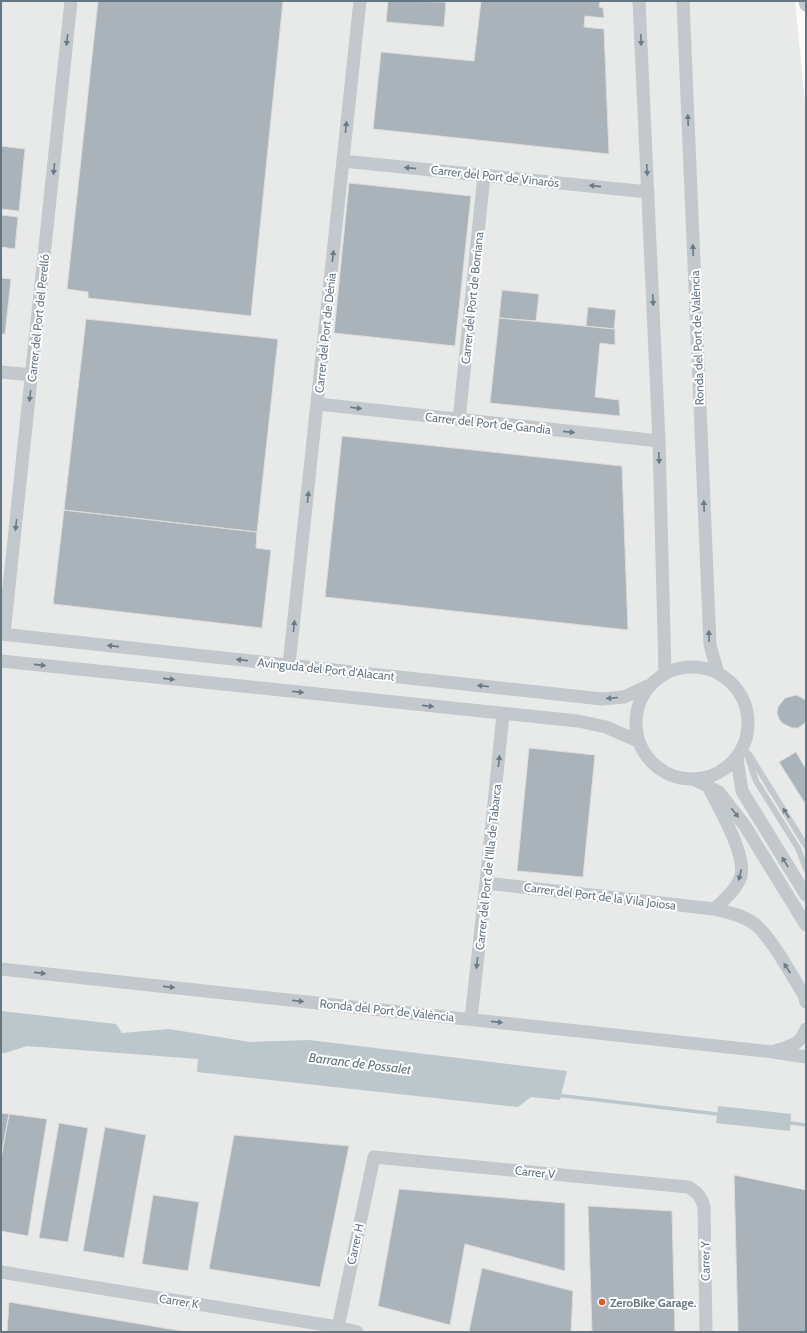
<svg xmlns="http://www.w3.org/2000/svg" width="807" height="1333" font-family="Cabin,sans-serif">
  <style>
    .built { fill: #e8e9e9 }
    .water { fill: #bbc7cb }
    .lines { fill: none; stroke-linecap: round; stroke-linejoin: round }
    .stream { stroke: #bbc7cb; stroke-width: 3.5 }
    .building { fill: #aab3b9; stroke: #dcdcda }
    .service { stroke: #c3c8cc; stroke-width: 6 }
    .minor { stroke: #c3c8cc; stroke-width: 13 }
    .oneway { fill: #6a7a87 }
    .poi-dot { fill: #e4572e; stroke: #fff; stroke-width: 1.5 }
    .labels { text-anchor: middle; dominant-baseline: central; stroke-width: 4; stroke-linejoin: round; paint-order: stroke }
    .street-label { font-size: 12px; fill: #657683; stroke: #fff }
    .poi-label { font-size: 12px; font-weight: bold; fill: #657683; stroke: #fff; text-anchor: start }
    .water-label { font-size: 13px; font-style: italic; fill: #60757c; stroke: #fff }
  </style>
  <rect width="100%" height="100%" fill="#fafaf8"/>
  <!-- built -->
  <path class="built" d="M1,1H795L806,112V1332H1Z"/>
  <!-- water -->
  <path class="water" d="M1,1011L116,1024L122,1033L169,1029L250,1042L309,1040L567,1071L560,1100L531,1097L518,1107L197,1072L198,1059L27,1046L5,1053H1Z
    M718,1106L791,1114L790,1131L716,1123Z"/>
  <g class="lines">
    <!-- stream -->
    <path class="stream" d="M556,1095L717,1114
      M790,1123L806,1125"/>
  </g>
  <!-- building -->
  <path class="building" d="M98,1H283L251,316L88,298V292L67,289Z
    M388,1L446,2L444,27L386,22Z
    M481,1H600L599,7L603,8L604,18L585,16L584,27L604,29L609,154L373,129L381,52L474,61Z
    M1,146L25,149L19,211L1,209Z
    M349,183L471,196L455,346L334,333Z
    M1,215L18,217L15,249L1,247Z
    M1,278L11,279L5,334H1Z
    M502,290L539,294L536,321L499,318Z
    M588,307L616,310L614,329L586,326Z
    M499,318L615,329V345L600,343L595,397L619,400L620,416L490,403Z
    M86,319L278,339L257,532L64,510Z
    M342,436L622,466L628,630L325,597Z
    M64,510L257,532L256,548L271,550L262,628L53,604Z
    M796,695L804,699L806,701V722L798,728H792L782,723L779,719L777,713L778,707L785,698Z
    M529,748L595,755L583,877L517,871Z
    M796,752L806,769V805L779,762Z
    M1,1113L9,1114L1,1158Z
    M9,1114L47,1119L28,1236L1,1231V1158Z
    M59,1123L88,1128L68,1242L39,1238Z
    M105,1127L146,1135L124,1258L83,1251Z
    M234,1135L349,1146L320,1287L209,1269Z
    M734,1175L806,1190V1332H738Z
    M399,1189L565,1203V1271L465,1244L450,1325L378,1306Z
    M153,1195L199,1202L188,1271L142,1264Z
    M588,1206L672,1211L675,1332H592Z
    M482,1268L573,1291L571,1332H473L469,1331Z
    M9,1302L188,1332H7Z"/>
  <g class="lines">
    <!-- service -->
    <path class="service" d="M744,746L756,781L798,848L806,869
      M749,754L806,846"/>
    <!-- minor -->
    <path class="minor" d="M639,1L659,441L665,672
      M683,1L710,645L718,673
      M805,1L806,5
      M343,161L648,192
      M1,372L32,375
      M318,404L659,441
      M459,420L484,175
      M1,634L602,699L624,697L648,686
      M4,634L71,1
      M1,661L578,721L606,727L638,741
      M289,665L360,1
      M636 723a56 56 0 1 1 112 0a56 56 0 1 1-112 0Z
      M737,756L738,766L742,791L806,895
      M695,780L719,792L745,826L806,925
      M709,788C719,809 746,853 741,876C737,889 724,900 714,909
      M486,883L714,909C727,912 741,915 752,922C769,933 792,976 804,995L806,1002
      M1,969L773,1052L806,1057
      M471,1019L486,883L503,714
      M775,1051C790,1046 800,1045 806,1029
      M1,1272L338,1327L357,1332
      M337,1332L374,1157L688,1187C697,1192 701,1196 704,1207L706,1332"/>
  </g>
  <!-- one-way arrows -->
  <defs><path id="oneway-solid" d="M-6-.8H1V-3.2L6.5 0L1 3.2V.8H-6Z"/></defs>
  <g class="oneway">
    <use href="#oneway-solid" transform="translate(67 40) rotate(96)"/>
    <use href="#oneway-solid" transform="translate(641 40) rotate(87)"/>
    <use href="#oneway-solid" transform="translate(688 120) rotate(-92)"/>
    <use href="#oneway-solid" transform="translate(346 127) rotate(-84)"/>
    <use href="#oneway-solid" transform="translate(410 168) rotate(-174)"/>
    <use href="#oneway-solid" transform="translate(54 169) rotate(96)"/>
    <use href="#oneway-solid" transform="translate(647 170) rotate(87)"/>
    <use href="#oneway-solid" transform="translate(595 186) rotate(-174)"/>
    <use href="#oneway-solid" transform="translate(693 250) rotate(-92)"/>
    <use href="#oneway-solid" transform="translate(333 256) rotate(-84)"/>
    <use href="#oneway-solid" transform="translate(653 300) rotate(87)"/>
    <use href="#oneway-solid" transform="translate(30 396) rotate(96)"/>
    <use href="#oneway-solid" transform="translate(356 408) rotate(7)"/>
    <use href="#oneway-solid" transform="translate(569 432) rotate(6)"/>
    <use href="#oneway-solid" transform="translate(659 458) rotate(88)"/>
    <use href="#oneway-solid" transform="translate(308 497) rotate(-84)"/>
    <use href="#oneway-solid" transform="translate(704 506) rotate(-92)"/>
    <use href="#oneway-solid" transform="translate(16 525) rotate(96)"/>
    <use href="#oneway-solid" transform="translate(294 626) rotate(-84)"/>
    <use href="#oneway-solid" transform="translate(709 636) rotate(-92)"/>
    <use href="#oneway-solid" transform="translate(113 646) rotate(-174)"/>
    <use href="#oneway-solid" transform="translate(242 660) rotate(-174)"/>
    <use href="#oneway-solid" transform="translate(40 665) rotate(6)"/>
    <use href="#oneway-solid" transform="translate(169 679) rotate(6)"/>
    <use href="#oneway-solid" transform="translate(483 686) rotate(-174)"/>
    <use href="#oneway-solid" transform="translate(298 692) rotate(6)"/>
    <use href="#oneway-solid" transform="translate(612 698) rotate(175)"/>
    <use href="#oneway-solid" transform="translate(428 706) rotate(6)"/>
    <use href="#oneway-solid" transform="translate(499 761) rotate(-84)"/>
    <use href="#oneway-solid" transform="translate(735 813) rotate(52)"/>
    <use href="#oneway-solid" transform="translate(786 813) rotate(-122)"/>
    <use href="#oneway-solid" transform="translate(785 862) rotate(-122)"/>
    <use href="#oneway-solid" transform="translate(740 875) rotate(104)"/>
    <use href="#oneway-solid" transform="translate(477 963) rotate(96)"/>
    <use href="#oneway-solid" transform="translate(787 968) rotate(-123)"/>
    <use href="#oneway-solid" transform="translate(40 973) rotate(6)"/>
    <use href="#oneway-solid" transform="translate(169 987) rotate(6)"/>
    <use href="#oneway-solid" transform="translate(298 1001) rotate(6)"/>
    <use href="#oneway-solid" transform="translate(497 1022) rotate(6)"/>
  </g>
  <!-- markers -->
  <circle class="poi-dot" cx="602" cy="1302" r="4"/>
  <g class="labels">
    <!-- street labels -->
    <g class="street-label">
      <text transform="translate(495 176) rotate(6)">Carrer del Port de Vinaròs</text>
      <text transform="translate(472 298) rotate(-84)">Carrer del Port de Borriana</text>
      <text transform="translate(38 318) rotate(-84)">Carrer del Port del Perelló</text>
      <text transform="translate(325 333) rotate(-84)">Carrer del Port de Dénia</text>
      <text transform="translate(697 338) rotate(-92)">Ronda del Port de València</text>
      <text transform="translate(488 423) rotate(6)">Carrer del Port de Gandia</text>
      <text transform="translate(326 669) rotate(6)">Avinguda del Port d'Alacant</text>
      <text transform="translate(488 867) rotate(-84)">Carrer del Port de l'Illa de Tabarca</text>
      <text transform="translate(600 896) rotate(7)">Carrer del Port de la Vila Joiosa</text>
      <text transform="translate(387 1010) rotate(6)">Ronda del Port de València</text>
      <text transform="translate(535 1172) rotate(6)">Carrer V</text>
      <text transform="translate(355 1244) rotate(-78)">Carrer H</text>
      <text transform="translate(705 1261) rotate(-91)">Carrer Y</text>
      <text transform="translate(179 1301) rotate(9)">Carrer K</text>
    </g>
    <!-- poi labels -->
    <g class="poi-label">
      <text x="610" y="1302">ZeroBike Garage.</text>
    </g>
    <!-- water labels -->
    <g class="water-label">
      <text transform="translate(360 1063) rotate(7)">Barranc de Possalet</text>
    </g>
  </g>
  <!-- border -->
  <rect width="807" height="1333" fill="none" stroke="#657683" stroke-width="4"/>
</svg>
